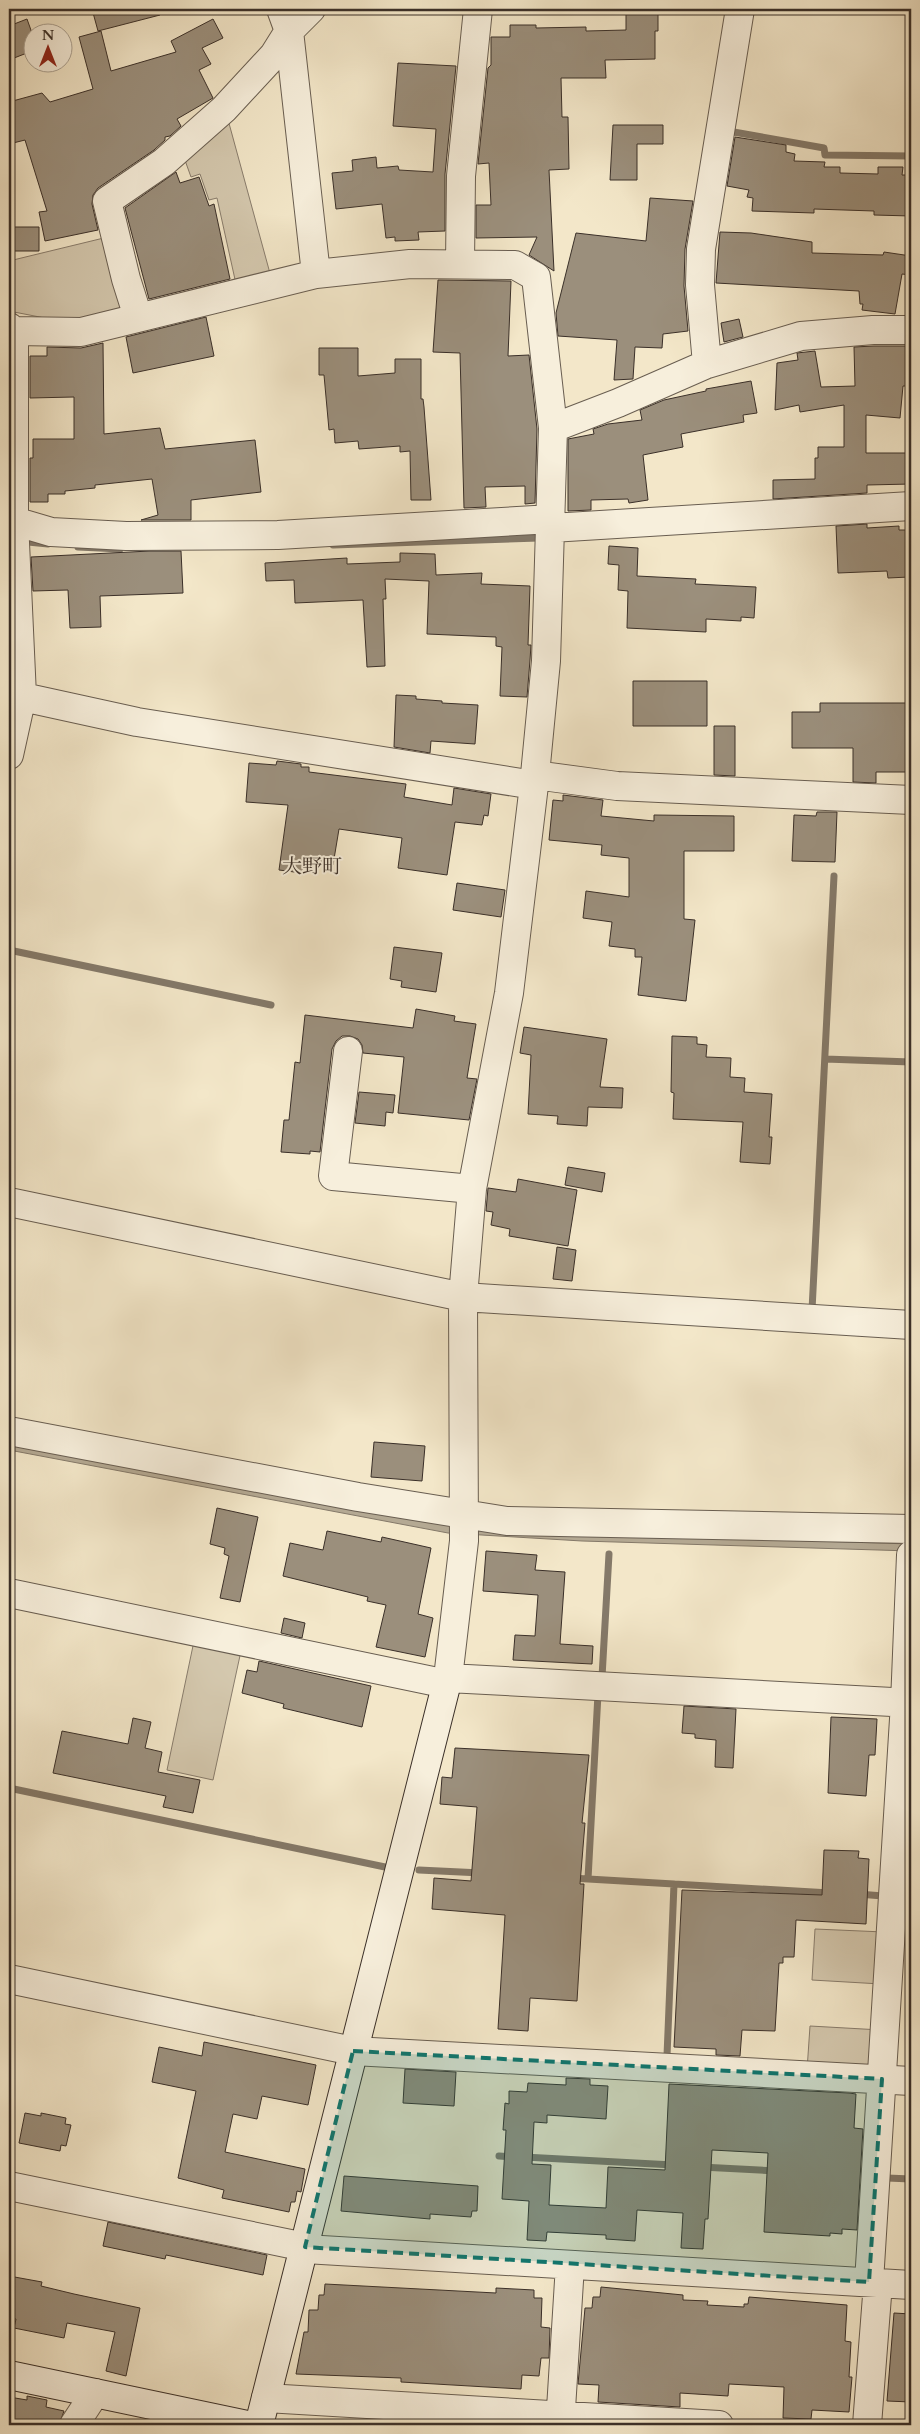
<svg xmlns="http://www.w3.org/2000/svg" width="920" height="2434" font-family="Cardo,'Noto Serif JP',serif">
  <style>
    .green { fill: #d4c8ae; stroke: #887c6c }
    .water { fill: #b4a993; stroke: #847969 }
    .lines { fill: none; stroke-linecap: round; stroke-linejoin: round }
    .stream { stroke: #847969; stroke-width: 7 }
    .building { fill: #9b8f7c; stroke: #3b3029 }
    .street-casing { stroke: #695e51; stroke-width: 30 }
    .secondary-casing { stroke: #3b3029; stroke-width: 30 }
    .street { stroke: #f7efdc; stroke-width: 28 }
    .secondary { stroke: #f7efdc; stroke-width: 28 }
    .marked { fill: #0f766e; fill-opacity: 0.2; stroke: #0f766e; stroke-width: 4; stroke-dasharray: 10 6; stroke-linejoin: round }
    .labels { text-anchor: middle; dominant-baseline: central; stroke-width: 4; stroke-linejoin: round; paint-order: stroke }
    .quarter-label { font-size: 20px; fill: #3b3029; stroke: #f7efdc }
  </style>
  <rect width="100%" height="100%" fill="#f3e7c9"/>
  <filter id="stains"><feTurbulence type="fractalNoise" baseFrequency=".004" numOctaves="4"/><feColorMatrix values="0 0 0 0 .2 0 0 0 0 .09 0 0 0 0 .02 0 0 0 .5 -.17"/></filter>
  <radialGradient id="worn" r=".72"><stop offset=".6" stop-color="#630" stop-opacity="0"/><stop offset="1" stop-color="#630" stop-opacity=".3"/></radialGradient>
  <!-- green -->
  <path class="green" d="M227,116L271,277L236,284L217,198L209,200L200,174L191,177L182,152Z
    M112,236L128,310L88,321H60L9,311V261Z
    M194,1641L241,1651L213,1780L167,1770Z
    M815,1929L884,1932L881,1984L812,1980Z
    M810,2026L881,2030L878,2070H807Z"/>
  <!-- water -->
  <path class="water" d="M9,1442L592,1534L911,1544V1551L582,1541L448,1533L9,1450Z"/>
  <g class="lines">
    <!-- stream -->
    <path class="stream" d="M729,129L728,131L824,148L825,155L911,156
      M28,542L48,544
      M333,545L539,538
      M78,547L120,549
      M9,950L271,1005
      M825,1059L911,1062
      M812,1310L834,876
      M602,1677L609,1554
      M9,1788L385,1867
      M419,1870L481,1873
      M571,1878L830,1893
      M588,1879L598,1694
      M858,1894L883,1896
      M900,1897L911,1898
      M667,2056L674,1884
      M499,2156L513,2157
      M524,2157L673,2165
      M701,2167L776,2171
      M887,2178L911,2179"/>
  </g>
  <!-- building -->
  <path class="building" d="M92,9H159L160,15L98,31Z
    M626,9H658V31H655V59L605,60L606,78H561L562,117H568L569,169L549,170L554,271L529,255L537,237L476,238V205H491L489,163L478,164L488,68L491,65V37H510V25H536V28L586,27V31L626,30Z
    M27,19L32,33V51L9,60V26Z
    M213,19L223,38L202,48L211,64L199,70L213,98L177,119L181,126L170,136L165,137V140L154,150L98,188L93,195L92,204L98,230L45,241L39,212L47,211L25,140L9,144V102L42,93L50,102L93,89L79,37L101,31L111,71L176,52L171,41Z
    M398,63L456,66L445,174V231L418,232L419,240L395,241V237L386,238L382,204L336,209L332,173L353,171L352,160L376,157L377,168L398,166L399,170L433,172L436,129L393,126Z
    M613,125H663V144H637V180H610Z
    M735,137L786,145V152L795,154L794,161L825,162L824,167H840V173L878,174V167H903L902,175H911V216L874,215V211L814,209V213L752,211L753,198L747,197L749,190L727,186Z
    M176,172L180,183L199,177L209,206L214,204L230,279L149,299L125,208Z
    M650,198L693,201L685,249L684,286L688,331L663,334L662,348L635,347L633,379L614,380L617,340L558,336L556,313L576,233L646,241Z
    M9,227H39V251H9Z
    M720,232L751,233L812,242V253L883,255L884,252L911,256V275L902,274L895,314L862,310L863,304H860L859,291L716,283Z
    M438,280L511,281L508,356L529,355L537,429L535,503L525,504V486L485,487L486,507L464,508L460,353L433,352Z
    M206,317L214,356L133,373L126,337Z
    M739,319L743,337L724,342L721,323Z
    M103,343L104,434L160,428L165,449L255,440L261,492L191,500V520H141L158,515L152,479L95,485V488L65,491V494H48V502H30V458H33V439H74V397L30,398V356H47V347L81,348Z
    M874,346H911V386H903L900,418L866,415V453H911V484L867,485V493L773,499V480L815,479V458H818V447H844V405L800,412L799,405L775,410L777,363L798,360L797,353L815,351L821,387L855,386L854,347Z
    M319,348H358V376L395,373V359H421V399H423L424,407L431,500H411L410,451L400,452V446L359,449L358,441L335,443L334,429L329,430L324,375H319Z
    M751,381L757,413L743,415L744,422L681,434L683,447L643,455L648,500L629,503L628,499L591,500V510L568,511V439L594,434L593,429L608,424L642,420L640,410L664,400L706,391V389Z
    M867,524V528L899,526V530H911L909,577L888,578L887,571L838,573L836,526Z
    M609,546L638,548L637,576L696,579L695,584L756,587L754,618L741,617V621L706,619V632L627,628L628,591L618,590L619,565L608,564Z
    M150,551H181L183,593L100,596L101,627L70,628L68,590L33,591L31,557Z
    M400,553L435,554L436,575L482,573L481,584L530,586L528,645H531L530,660L527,697L500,696L502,647L496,646V637L427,634L429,581L385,579L386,599H383L385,666L367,667L363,600L295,603L294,580L266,581L265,563L347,558V564L400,562Z
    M633,681H707V726H633Z
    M396,695L416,696V699L442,701V703L478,705L475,744L431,741L430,753L394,747Z
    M820,703H909L911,706L910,772H876V783L853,782V748H792V712H820Z
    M714,726H735V776L714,775Z
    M277,761L301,764V767H309V772L406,784L404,797L452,805L454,788L491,794L488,816L484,815L482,825L455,822L447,875L398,868L402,838L339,829L333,865L304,861L302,873L279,870L288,805L246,802L249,763L276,765Z
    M563,795L603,800L601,816L654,821V815L734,816V851H684V919L695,920L686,1001L638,995L642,957H635V949L609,946L612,922L583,918L586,891L629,897V858L601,855L602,845L549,840L553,800L563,801Z
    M817,812H837L835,862L792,861L794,815L816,816Z
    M457,883L505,890L501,917L453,910Z
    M394,947L442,953L436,992L401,987L402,981L390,979Z
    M416,1009L455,1016L454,1021L476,1024L467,1078L477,1079L469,1120L398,1113L404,1057L363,1053L362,1045L358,1039L350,1036H342L336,1041L332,1049L320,1152L310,1151V1154L281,1152L284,1120H289L295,1062L300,1063L305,1015L413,1028Z
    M524,1027L607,1039L600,1087L623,1088L622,1108L588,1107L587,1126L557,1124L558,1116L528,1114L531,1055L520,1053Z
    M672,1036L697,1037V1044L707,1045L706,1057L731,1058L730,1077L745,1078L744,1092L772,1094L769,1137H772L770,1164L740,1162L743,1122L673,1119L674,1093L671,1092Z
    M359,1092L395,1095L393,1113L386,1112L385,1126L355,1123Z
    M568,1167L605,1173L602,1192L565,1185Z
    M518,1179L577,1190L568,1246L509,1236L510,1229L491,1225L493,1212L486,1211L488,1188L516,1192Z
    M557,1247L576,1250L572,1281L553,1279Z
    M374,1442L425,1446L422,1481L371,1477Z
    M217,1508L258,1517L240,1602L220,1598L229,1556L224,1554L225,1548L210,1544Z
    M327,1531L381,1542L382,1537L431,1548L418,1614L433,1618L425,1657L376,1647L386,1605L367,1601L368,1597L283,1576L290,1543L323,1550Z
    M486,1551L537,1555L535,1570L565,1572L560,1644L593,1646L592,1664L513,1660L515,1635L535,1636L538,1595L483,1591Z
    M284,1618L305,1623L302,1638L281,1633Z
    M259,1661L371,1686L362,1727L283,1708L284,1704L242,1693L247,1670L257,1672Z
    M684,1706L736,1709L733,1768L715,1767L716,1740L695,1738V1734L682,1733Z
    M831,1717L877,1719L875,1755H869L866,1796L828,1793Z
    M133,1718L151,1722L145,1748L162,1752L158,1772L200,1780L193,1813L163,1807L166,1796L53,1773L62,1731L128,1744Z
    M455,1748L589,1755L582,1823H585L580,1884H584L577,2001L530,1998L528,2031L498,2029L505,1915L432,1909L434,1878L471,1881L477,1807L440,1804L442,1777L452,1778Z
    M824,1850L859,1851L858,1858L869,1859L866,1924L796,1920L794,1957H783V1963H779L775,2031L742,2030L740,2056L716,2055V2049L674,2047L682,1890L822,1895Z
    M204,2042L316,2065L308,2105L262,2096L257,2119L233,2114L225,2152L305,2169L301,2192L297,2191L295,2202H291L289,2212L222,2198L224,2190L178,2178L196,2091L152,2082L159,2047L202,2056Z
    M405,2069L456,2072L454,2106L403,2103Z
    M566,2078L590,2079V2085L608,2086L606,2119L547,2115V2123L534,2122L532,2164L551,2165L549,2205L606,2208L608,2167L665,2170L669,2084L849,2093L856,2094L854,2128L863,2129L857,2230L842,2229V2234L830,2233V2236L764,2232L768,2153L712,2150L708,2219H705L703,2249L681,2248L683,2213L637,2210L635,2241L606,2239V2235L547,2232L546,2241L527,2240L529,2201L502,2199L506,2130H503L505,2103L509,2104V2091L527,2092L528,2083L566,2085Z
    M25,2113L41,2116V2113L66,2118L65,2124L71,2125L66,2146L61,2145L60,2151L19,2143Z
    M344,2176L478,2186L477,2211H472L471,2217L430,2214V2219L341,2211Z
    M108,2222L267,2255L263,2275L166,2255L165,2259L103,2246Z
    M9,2276L42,2282L41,2286L74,2294L140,2308L126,2376L106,2371L115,2332L67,2323L64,2338L14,2328L16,2319L9,2318Z
    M325,2284L496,2293V2288L534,2290V2298H542L541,2327L550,2328L549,2358H541L539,2376L522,2375L521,2389L401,2382V2378L296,2374L304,2332H308L309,2310H318L319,2295H324Z
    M601,2287L683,2295V2300L708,2301L707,2305L744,2307V2304H748L749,2297L847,2305L845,2341L851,2342L849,2377H852L849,2412L812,2410L811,2419L783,2418L784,2387L729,2384L728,2396L680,2393V2407L598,2402L599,2385L578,2384L585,2308H592L593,2297H600Z
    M894,2313L911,2314V2402L887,2401Z
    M27,2396L47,2400L46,2407L64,2411L59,2425H9V2397L27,2400Z"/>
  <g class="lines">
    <!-- street casing -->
    <g class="street-casing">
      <path id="street" d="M281,9L289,31L316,274
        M460,263L461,176L478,9
        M138,317L126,279L107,201L164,162L224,109L274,55L289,31L311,9
        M9,327L14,331L81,332L316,274L410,264L515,265L536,277L553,428L546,661L534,785L509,993L472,1189L463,1297L464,1541L448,1678L911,1703
        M707,364L700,285L701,249L740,9
        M553,428L618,403L707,364L801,336L873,330H911
        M14,521L51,532L126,536L278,535L552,519
        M551,528L911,506
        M9,694L137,722L534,785
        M9,755L22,696L14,521V331
        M535,775L617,786L911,800
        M348,1051L333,1176L472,1189
        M9,1202L463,1297L911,1325
        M9,1431L358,1497L507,1521L911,1529
        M9,1593L447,1684
        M9,1979L353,2051L911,2081
        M9,2186L305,2247
        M305,2249L911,2285
        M869,2282L905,1703L911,1555
        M266,2398L719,2425
        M74,2425L95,2393
        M560,2425L570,2265
        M867,2425L878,2283"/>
    </g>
    <!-- secondary casing -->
    <g class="secondary-casing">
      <path id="secondary" d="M9,2375L247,2425
        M259,2425L448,1678"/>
    </g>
    <!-- street -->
    <use href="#street" class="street"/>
    <!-- secondary -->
    <use href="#secondary" class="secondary"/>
  </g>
  <!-- marked area -->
  <path class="marked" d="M353,2051L882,2079L869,2282L305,2247Z"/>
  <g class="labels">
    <!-- quarter labels -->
    <g class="quarter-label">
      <text x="312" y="866">大野町</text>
    </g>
  </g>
  <!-- margin -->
  <rect width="920" height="2434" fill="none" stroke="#f3e7c9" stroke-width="30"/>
  <rect x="10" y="10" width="900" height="2414" fill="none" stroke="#3b3029" stroke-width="2.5"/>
  <rect x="15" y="15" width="890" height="2404" fill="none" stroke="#3b3029"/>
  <!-- north arrow -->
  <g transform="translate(48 48)"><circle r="24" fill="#f7efdc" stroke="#aca394"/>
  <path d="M0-4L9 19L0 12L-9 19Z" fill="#8f2418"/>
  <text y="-8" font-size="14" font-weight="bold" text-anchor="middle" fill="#3b3029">N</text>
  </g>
  <rect width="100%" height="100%" filter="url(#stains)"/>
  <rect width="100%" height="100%" fill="url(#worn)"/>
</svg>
